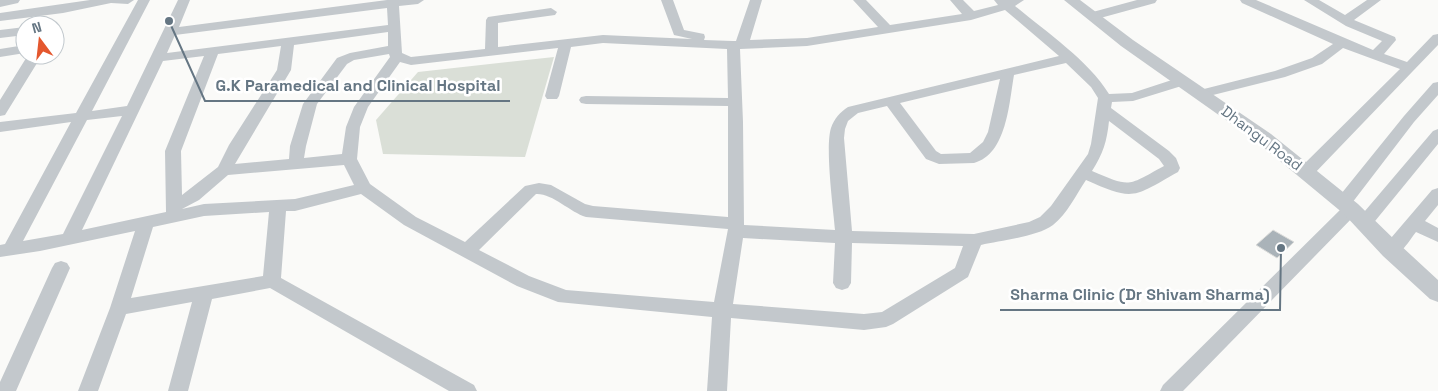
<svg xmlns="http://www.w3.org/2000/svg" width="1438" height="391" font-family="'Space Grotesk',sans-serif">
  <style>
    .green { fill: #dadfd7 }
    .building { fill: #aab3b9; stroke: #dcdcda }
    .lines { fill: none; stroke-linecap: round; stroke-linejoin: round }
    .minor { fill: #c3c8cc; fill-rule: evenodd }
    .tertiary { fill: #c3c8cc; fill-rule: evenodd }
    .labels { text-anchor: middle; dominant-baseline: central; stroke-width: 5; stroke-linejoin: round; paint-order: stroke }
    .street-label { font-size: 15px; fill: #657683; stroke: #fff }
    .leader { fill: none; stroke: #657683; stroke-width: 2 }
    .callout-dot { fill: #657683; stroke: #fff; stroke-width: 2 }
    .callout-label { font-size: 16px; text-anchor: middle; font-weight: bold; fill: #657683; stroke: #fff; stroke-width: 5; stroke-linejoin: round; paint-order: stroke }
  </style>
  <rect width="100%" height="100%" fill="#fafaf8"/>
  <!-- green -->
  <path class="green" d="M554,57L525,157L383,154L376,120L418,72Z"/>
  <!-- building -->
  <path class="building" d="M1273,230L1294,242L1277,258L1256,245Z"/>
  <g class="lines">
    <!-- minor -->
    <path class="minor" d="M0,0H20L18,3L0,7Z
      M90,0H134L128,4L111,3L63,13L0,21V13Z
      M138,0H150L92,111L127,106L178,0H190L179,27L387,0H424L418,4L399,6L402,53L411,57L485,49L486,20L488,17L551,8L557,12L555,15L498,23V47L603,35L692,39L674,35L661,0H673L684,30L704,34L705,37L704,40L733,41H736L750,0H762L750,40L807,38L878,27L853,0H866L890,25L962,14L950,0H963L974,11L998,5L994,0H1024L1015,6C1046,32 1088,60 1109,94L1132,93L1178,78H1188L1190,81L1188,84L1133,101L1112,102L1111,108L1169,151L1176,158L1180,168L1178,172C1133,197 1135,202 1086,180C1076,195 1067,214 1053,225C1037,237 1001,240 981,245L968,277L893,324L886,327L864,330L731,318L727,391H707L712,317L558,302L517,286L404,225L361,194L295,211H286L281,278L474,385L477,391H449L270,288L212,299L188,391H168L192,302L126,314L98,391H78L110,308L135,231L40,251L0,257V245L5,244L71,122L0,132V122L76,113ZM387,8L388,25L167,53L175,35ZM1005,10L1059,56L848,107C840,112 834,119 831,128C825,147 833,207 835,230L744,225L743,122L740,49L807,46L971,20ZM388,32V46L350,53L337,58L303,104L290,146L289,159L235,164L291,70L294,45ZM603,43L727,49L728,98L586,96L581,97L579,100L581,103L586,104L728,106V217L593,206L585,204L551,185L539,183L525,186L465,242L416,217L370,184L357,159L360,127L368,107L400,62L411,65L558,48L545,96L547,99H557L559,96L571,47ZM281,46L277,70L229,145L218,167L182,195L181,151L218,54ZM389,54L390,57L354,107L346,127L342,154L304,158L306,146L317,104L347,64L354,60ZM204,56L165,151L166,212L82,230L163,61ZM1066,63L1091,87L1098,98L1091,144L1088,154L1051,206L1040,217L1029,222L974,234L852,231L844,138L845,129L848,121L858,113L887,106L926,159L939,164L974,163C1007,154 1009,103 1014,75ZM1000,79L988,132L983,142L970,153L941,154L936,151L900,103ZM122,116L63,234L23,241L87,120ZM1109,121L1159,159L1164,166C1127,186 1132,188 1092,171C1103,154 1107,141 1109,121ZM344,165L354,185L295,199L204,204L182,209L199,200L228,175ZM536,194C552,193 570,212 586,217L728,229L714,302L566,290L529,276L479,250ZM269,212L263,276L131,298L153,227L204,216ZM743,238L835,243L833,283L836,288L842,290L848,288L851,283L852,243L963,246L955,268L882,312L864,314L733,304Z
      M1137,0H1157L1155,3L1093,20L1087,16L1089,13Z
      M1240,0H1256L1373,50L1382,41L1346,26L1304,0H1319L1345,15L1367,0H1381L1354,20L1395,37L1396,40L1384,54L1407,62L1433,35L1438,34V45L1312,176L1306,177L1300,176L1298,172L1300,168L1400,69L1343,48L1322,64L1285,77L1201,98L1196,97L1194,94L1196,91L1275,71L1312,58L1333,44L1242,3Z
      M25,27V35L0,38V30Z
      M25,45V53L0,57V49Z
      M28,55H42L5,115L0,116V100Z
      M1438,82V95L1414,122L1352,203L1357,205L1359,209L1357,213L1183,391H1160L1163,385L1342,208L1337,207L1335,203L1337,199L1404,116L1433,83Z
      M1438,129V144L1371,226L1365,228L1359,226L1357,222L1359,218L1433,131Z
      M1438,188V205L1425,221L1438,228V242L1416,232C1408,242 1400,259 1385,255L1382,250L1385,245L1432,190Z
      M61,261L67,263L70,268L16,391H0V382L52,268L55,263Z"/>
    <!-- tertiary -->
    <path class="tertiary" d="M1064,0H1080L1133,40L1271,134L1358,204L1399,244L1438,280V302L1430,299L1383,256L1344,214L1257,142L1121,46Z"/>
  </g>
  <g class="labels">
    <!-- street labels -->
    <g class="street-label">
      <text transform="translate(1262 138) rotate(37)">Dhangu Road</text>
    </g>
  </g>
  <!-- callouts -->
  <path class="leader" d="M169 21L205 101H510M1281 248L1280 310H1000"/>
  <g class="callout-dot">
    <circle cx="169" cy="21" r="5"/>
    <circle cx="1281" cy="248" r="5"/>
  </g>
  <g class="callout-label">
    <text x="358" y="91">G.K Paramedical and Clinical Hospital</text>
    <text x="1140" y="300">Sharma Clinic (Dr Shivam Sharma)</text>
  </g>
  <!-- north arrow -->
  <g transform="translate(40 40) rotate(345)"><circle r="24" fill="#ffffff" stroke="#c1c8cd"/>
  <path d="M0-4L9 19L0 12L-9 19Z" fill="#e4572e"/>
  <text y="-8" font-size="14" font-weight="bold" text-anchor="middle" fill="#657683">N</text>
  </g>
</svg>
